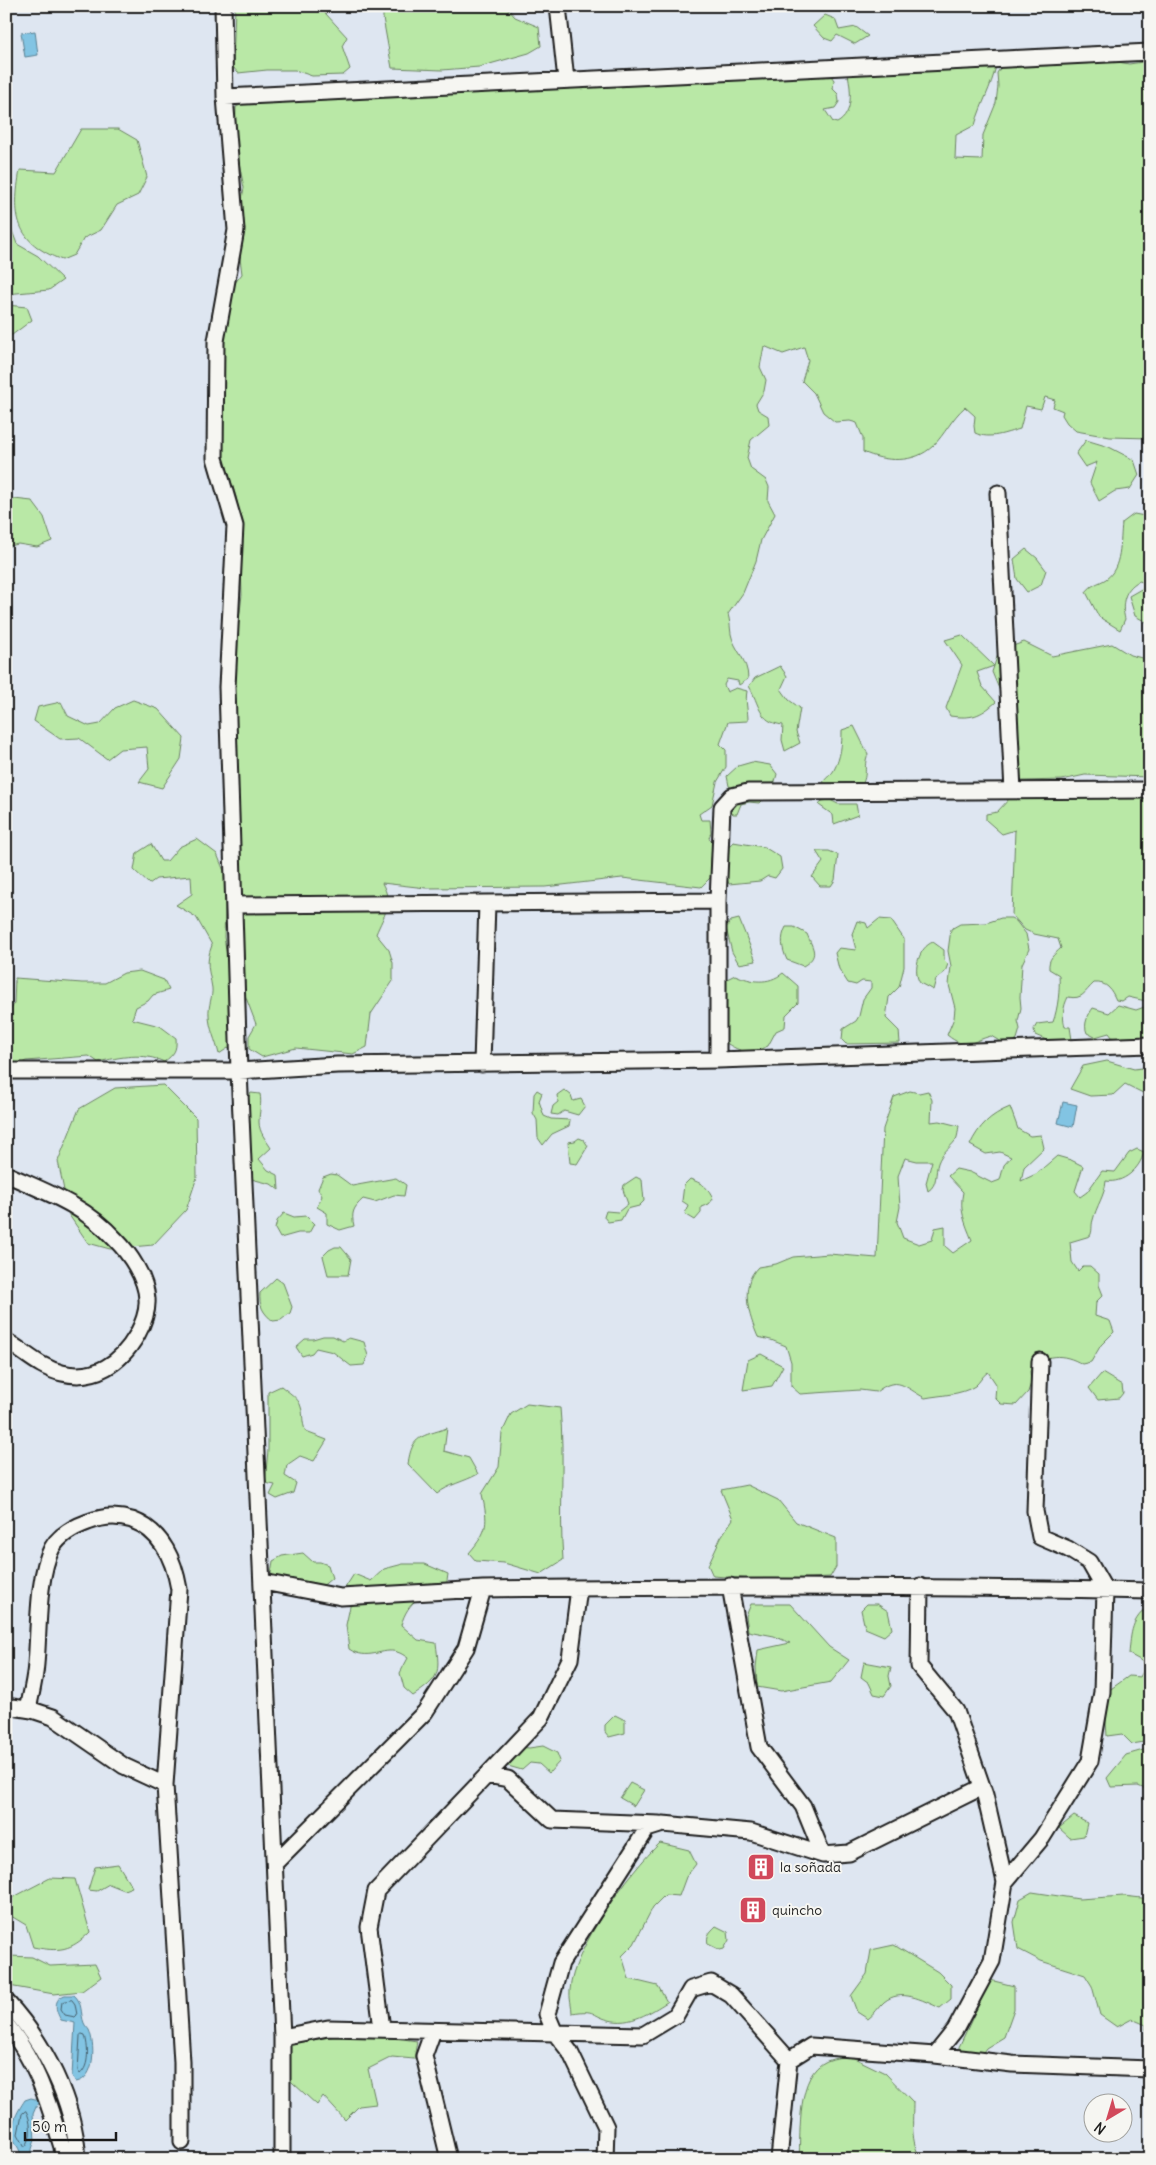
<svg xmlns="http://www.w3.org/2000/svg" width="1156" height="2165" font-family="Delius,sans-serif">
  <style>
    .green { fill: #b9e8a6; stroke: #6a8261 }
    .water { fill: #82c4e3; stroke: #598193 }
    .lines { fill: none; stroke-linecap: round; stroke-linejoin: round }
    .shore { stroke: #455f6c; stroke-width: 1 }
    .minor-casing { stroke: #1c1c1c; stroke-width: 19 }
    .minor { stroke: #f6f6f2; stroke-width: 15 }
    .labels { text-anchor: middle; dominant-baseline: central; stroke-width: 4; stroke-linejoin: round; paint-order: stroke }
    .poi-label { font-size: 14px; fill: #1c1c1c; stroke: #f6f6f2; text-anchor: start }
  </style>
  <rect width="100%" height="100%" fill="#dee6f1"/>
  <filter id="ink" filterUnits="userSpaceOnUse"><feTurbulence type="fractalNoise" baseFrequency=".02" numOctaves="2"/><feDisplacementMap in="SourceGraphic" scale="10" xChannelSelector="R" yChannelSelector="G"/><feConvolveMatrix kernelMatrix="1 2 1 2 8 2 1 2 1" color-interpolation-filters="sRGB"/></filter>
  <g filter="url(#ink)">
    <!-- green -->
    <path class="green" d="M235,6H322L326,14L347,37L342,46L350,69L343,75L312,76L295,70H267L238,73L233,67Z
      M383,6H512L508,9L515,17L539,27L541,46L529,53L479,67L442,70L392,68L383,18Z
      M825,15L835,19L839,30L856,27L868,36L855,44L837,35L832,41L824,38L813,26Z
      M1017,59H1101L1129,64L1150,61V438L1110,437L1076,431L1067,423L1062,415L1063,411L1053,407L1055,400L1045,397L1041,409L1026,406L1020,429C1005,433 990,440 975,433L974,426L975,416L965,407C952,418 945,434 933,446C914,464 885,462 863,452V438L857,423L850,421L835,422L823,412L814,393L802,381L808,360L804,347L783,354L764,346L760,367L766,380L764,391L756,404L758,410L768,416L769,425L751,440L747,458L751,469L766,480L769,487L768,501L775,514L761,540L756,561L743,593L728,614C730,621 730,627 731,634C734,650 748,659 748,679L739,685L738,681L727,679L724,685L727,692L736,688L747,691C745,702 748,710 748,721L728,722L720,744L726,750V767L717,782L712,805L699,814L701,820H710L711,832L709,838C718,848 710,852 711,863C711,867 712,872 712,876L701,887L622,878L545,887L426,888L382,883C394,905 384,914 376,934L389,950L393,963V981L371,1014L367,1047L353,1054L296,1048L262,1057L249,1049V1036L256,1024L245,995L237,749L228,716L235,691L236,645L242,595L240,535L242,524L236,497L222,452V339L230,289L242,274L239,250L240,209L244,188L235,142L236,107L255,99L829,73L834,80L833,89L838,94L839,102L835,108L825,110L833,122L837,123C854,114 851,90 848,74L996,66C991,88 981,104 975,125L956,135L955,159L982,160L983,135L996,103L998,86L997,73L1001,67Z
      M81,129H118L137,140L147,177L138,195L117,205L101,230L84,238L74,255L62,260C15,242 12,216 20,170L56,172Z
      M6,176L11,228L17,244L38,256L63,280L49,290L6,294Z
      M6,305L27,307L32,320L12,335L6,337Z
      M1086,440L1109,447L1134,460L1139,475L1130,489L1115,491L1099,501L1090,483L1097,462L1085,467L1076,454Z
      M14,499L32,501L44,517L52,541L37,547L18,544L10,546L6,543V509Z
      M1134,514L1150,517V584L1139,581C1124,589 1121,604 1125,619L1120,630L1099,617L1086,592C1092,584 1098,584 1106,579C1122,568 1120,541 1122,523Z
      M1026,549L1037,558L1046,570L1041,585L1027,592L1017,579L1014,559Z
      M1143,588L1150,594V624L1135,616L1129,596Z
      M962,635L994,666L999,651L1024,642L1052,656L1112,644L1130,655L1150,660V777L1085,775L1062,780L1022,781L1009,773L1007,708L992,672L994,666L977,672L982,686L996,702C980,716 972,719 950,716L946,708L962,665L945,640Z
      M780,666L787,676L781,689L789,700L800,708L796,732L800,743L785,751L782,740L783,725C758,722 760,705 749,686L755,678Z
      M133,700L158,709L184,738L181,759L162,788L139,782L149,769L147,747L120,749L107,759L79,738L60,739L34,721L38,707L61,702L68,716L89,726L100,724L115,708Z
      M854,726L868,754C862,768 870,775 859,789L822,785C825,777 831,776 834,770C841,757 842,744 842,730Z
      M752,762L770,765L777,774L773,789L759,803L749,802L741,804L737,814H733L729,810L737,791L729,786L727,776L738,766Z
      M1150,794V1002L1128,997L1122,1001L1116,1000C1111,989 1107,982 1094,983C1084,992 1083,1000 1068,997C1063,1007 1062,1016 1065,1027H1070L1072,1040L1049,1041L1035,1035L1034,1029L1037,1024L1053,1022C1058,1008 1060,990 1059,975L1049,969C1048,958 1054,955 1061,948L1058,939L1034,934L1025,930L1012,915L1015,830L1002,834L986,820V814L997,812L1011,797Z
      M830,800L838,804H856L858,815L834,824L833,815L819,805L822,801Z
      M197,839L217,854L226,876L224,937L230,975L231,1046L219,1054C216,1041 209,1028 209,1015C208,1006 213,996 212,988C209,969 205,964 212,945L196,917L176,905L192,894L191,876L156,879L149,884L134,870L137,853L151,844L161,861H167L179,847Z
      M733,842L764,847L780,857L782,869L775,878L768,876L760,881L729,884C724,871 722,852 733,842Z
      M816,851H829L838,855L835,880L831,886H820L812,877L823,862Z
      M1001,918H1011L1016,921L1026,934L1029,949L1022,964L1020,997L1021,1008L1018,1021L1020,1029L1017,1039L1008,1046L991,1036C971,1041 967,1051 947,1035L954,1018L955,1008L949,985L951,966L948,951L951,929L960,924L986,923Z
      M739,919L756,961L739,964L732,952L726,928L731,921Z
      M879,919L891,920L904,939V967L899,987L889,997L886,1018L899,1031L900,1043L846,1044L842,1040L843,1029L856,1021L859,1016L863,999L871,988V982L862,981L856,985L848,983L839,969L835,953L839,948L856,950L852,934L857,921L866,923L868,928Z
      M786,927H794L807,934C813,949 820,956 803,966L787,960C782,949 780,938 786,927Z
      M933,942L944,950V960L948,964L945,972L936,979L933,990L920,983C912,971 919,947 933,942Z
      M140,971L164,980L169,990L153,995L148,1001L136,1007L132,1019L160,1026L176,1038C177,1051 174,1054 164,1062C144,1052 120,1057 98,1062L89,1056L26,1061L16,1065L6,1062V1018L14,1004L15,978L82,983H105L124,973Z
      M783,973L798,986V1003L786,1015L785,1027L776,1031L768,1046C748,1055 739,1052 722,1040L725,980L735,975C752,982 768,985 783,973Z
      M1118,1005L1136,1010L1150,1005V1034L1141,1039L1116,1042L1109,1033L1095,1037L1087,1033C1083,1024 1088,1015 1093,1008L1109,1013Z
      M1107,1061L1134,1069L1150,1067V1092L1145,1094L1125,1084L1113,1095L1090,1096L1070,1089L1083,1066Z
      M163,1085L196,1118L197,1177L186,1210L153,1245L110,1249L88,1243L69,1215L58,1161L79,1109L115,1088Z
      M537,1090L542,1093L539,1101L544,1116L551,1119L570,1120L569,1126L552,1134L543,1145L538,1138L537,1120L533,1113L534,1094Z
      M564,1090L571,1095L573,1101L581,1099L585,1106L578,1115L564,1111L558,1115L551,1114L553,1106L558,1102L557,1095Z
      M910,1091L919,1093L928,1091L932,1100L931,1122L939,1121L959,1126C958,1130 958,1138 955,1141C949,1149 942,1152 938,1163C935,1172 938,1185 928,1191L926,1183L932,1161H917L905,1158L898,1176L900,1207L897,1222L903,1238L919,1244L932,1240L935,1228L945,1226V1246L953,1253L972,1240C965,1223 959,1210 963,1192L948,1176L956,1169L970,1172L992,1183L1000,1180L1004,1165L1011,1157L1000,1152L986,1154L970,1145C979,1126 990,1115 1010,1107L1018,1129L1030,1136L1041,1135L1044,1148L1024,1167L1021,1181L1036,1174L1057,1156L1071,1160L1083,1166L1075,1191L1080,1197L1087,1192L1102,1171L1115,1172L1129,1153L1137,1149L1144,1152C1140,1169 1123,1184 1106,1181C1105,1195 1096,1207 1093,1220C1091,1226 1093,1231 1090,1236L1070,1242L1072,1262L1078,1271L1083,1266H1090L1099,1274V1285L1103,1295L1096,1302L1095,1316L1110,1321L1114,1332L1101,1345L1091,1362L1082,1364C1064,1353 1043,1353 1030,1371L1031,1383L1028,1392L1016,1405L1001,1404L995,1398L996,1384L988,1372C982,1376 980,1382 975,1386C961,1395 940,1395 925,1398C904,1387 898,1375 876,1392L860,1390L800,1394L791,1386V1362L786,1346L771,1340L758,1337C749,1316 739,1286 758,1267L776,1264L793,1257L829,1254L877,1258L883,1129L894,1097Z
      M251,1093L260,1094C262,1104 259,1112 259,1122C259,1132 266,1140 271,1148L259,1159L268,1170L278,1175L279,1190L271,1184L251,1179L246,1101Z
      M579,1138L584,1140L588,1146L577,1164L570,1163L568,1142L575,1141Z
      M331,1174L337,1175L352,1186L396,1178L406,1185L404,1196L394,1195L375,1202L363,1199C353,1208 351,1213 354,1226L340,1230L327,1224V1213L317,1207L322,1196L318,1189L323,1177Z
      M636,1177L642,1180L644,1201L639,1206L627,1209L621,1220L608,1222L604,1217L606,1211L618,1212L628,1204L623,1190L624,1185Z
      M690,1179C701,1183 709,1187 713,1199L709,1204L701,1207V1213L695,1220L685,1214L688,1205L682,1201L684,1185Z
      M284,1213L294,1217L306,1216L314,1224L309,1233H298L280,1238L275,1229L277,1221Z
      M335,1247H341L351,1259L348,1275H328L323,1256L329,1250Z
      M276,1278L283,1283L292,1307L290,1313L281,1320L273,1321C263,1313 259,1306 260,1293Z
      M323,1336H333L343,1341L349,1338L364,1342L368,1356L364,1365L351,1366L333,1352L316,1348L312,1353L302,1356L296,1347L305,1339H313Z
      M761,1354L783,1366L772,1386L743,1390L748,1360Z
      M1102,1373L1122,1385L1123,1393L1119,1398L1098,1400L1089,1388Z
      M281,1386C288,1392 299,1398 301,1407C304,1416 301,1421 306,1432L327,1440L314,1461L300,1456L287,1465L285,1476L296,1483L293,1493L277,1499L270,1495L275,1485L265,1483L268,1450V1392Z
      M527,1404L560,1408C565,1459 559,1509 563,1560L541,1574L504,1563L476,1561L469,1553C489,1530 488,1523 482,1494L499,1467L502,1433L511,1414Z
      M447,1428L444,1451L469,1458L478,1474C464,1482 449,1484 437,1494L408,1464C412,1434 422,1437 447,1428Z
      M747,1485L778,1500L796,1522L836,1538V1567L830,1577L766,1580L713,1576L708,1565L721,1537L733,1519L721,1490Z
      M303,1553L313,1562H320L328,1565L332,1578L314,1593L297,1581L277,1579L271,1573L273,1561L282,1556Z
      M403,1564H425L448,1574L446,1588C422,1593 408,1601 401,1625L418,1640L436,1643C440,1674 440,1678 413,1696L404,1688L400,1673L408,1658C405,1656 401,1653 397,1652C383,1647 368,1662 349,1649L346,1625L351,1602L345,1588L354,1574L371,1581L384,1569Z
      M751,1604H790L829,1647L849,1660L831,1682L781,1691L757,1687L756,1667L758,1650L790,1643L774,1636L748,1631L746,1616Z
      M867,1604H877L888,1611L892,1629L884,1636L865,1628L861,1610Z
      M1150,1606V1741L1132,1744L1122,1734L1107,1736L1105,1709L1108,1691L1129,1676L1140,1677L1146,1666L1140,1660L1129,1654C1131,1633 1131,1618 1150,1606Z
      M864,1662L891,1667L889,1676L891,1686L884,1696L874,1694L869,1683L861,1677Z
      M615,1715L625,1720V1733L609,1737L605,1732V1725Z
      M543,1746L557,1753L560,1761L549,1773L539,1764L530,1763L522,1770L508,1766V1757L519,1747L529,1748Z
      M1150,1748V1791L1138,1786L1111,1787L1107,1778L1126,1755Z
      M630,1783L644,1790L634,1806L620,1798Z
      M1074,1816L1087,1823L1084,1836L1070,1838L1059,1828Z
      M660,1843L689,1850L696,1864L686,1877L679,1896L665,1895L653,1907L634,1944L622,1956L629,1979L658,1986L667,2002C651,2012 630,2026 609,2020C590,2015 597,2009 572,2013C572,2006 569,1997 570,1990C573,1949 630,1871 660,1843Z
      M118,1864L132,1887L124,1890L109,1884L97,1891L88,1890L95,1867Z
      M50,1878L75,1879L90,1932C71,1951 59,1952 33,1947L26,1925L6,1913V1901Z
      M1032,1892L1079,1899L1124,1896L1150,1899V2042L1145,2041L1146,2025L1132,2019L1117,2027L1100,2015L1092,1986L1085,1975L1041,1961L1018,1949L1014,1922L1020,1899Z
      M716,1926L728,1932L729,1940L724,1949L720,1950L708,1944C706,1935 710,1932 716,1926Z
      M894,1945L938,1972L951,1985V1999L940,2008C922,2000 901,1988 884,2002C878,2007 875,2014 868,2019L857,2012L851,1996L867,1974L871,1950Z
      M10,1956L32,1957L50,1966L95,1964L101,1977L82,1991L54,1994L9,1986L6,1985V1958Z
      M990,1980L1014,1986V2009L1004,2037L986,2048L976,2062L959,2054V2047Z
      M342,2035L381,2036L417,2041L414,2059L392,2057L368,2069L376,2104L359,2106L345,2120L323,2096L317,2105L282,2073L289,2044Z
      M850,2056L885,2073L913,2102C913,2122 910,2141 921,2159H799C801,2131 796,2074 827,2061C834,2058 842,2057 850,2056Z"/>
    <!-- water -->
    <path class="water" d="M35,31L38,55L25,57L21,33Z
      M1063,1102L1077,1105L1073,1127L1058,1123Z
      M65,1995H74C83,2003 80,2013 84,2023C85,2026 88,2028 89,2030C95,2044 96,2079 76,2082L72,2076L75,2023L61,2020C55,2010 53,1999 65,1995Z
      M31,2098L39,2100L33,2114L35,2140L32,2149V2159H22C21,2151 17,2146 14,2140C9,2126 17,2112 25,2100Z"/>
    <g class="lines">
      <!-- shore -->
      <path class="shore" d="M72,2000L75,2004L77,2015L75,2017L65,2015L61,2009L62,2002Z
        M82,2034L85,2035C88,2046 90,2066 80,2074L78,2071L80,2036Z
        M26,2111C31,2119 33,2139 25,2147L18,2134L22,2114Z"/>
      <!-- minor casing -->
      <g class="minor-casing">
        <path id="minor" d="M223,6L225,97L236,230L216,341L215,458L235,526L227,687L239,1071L282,2037V2159
          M558,6L566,80
          M225,97L1150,52
          M998,493L1013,791
          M234,905L718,901
          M718,1060V901L722,807L732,796L748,792L1150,790
          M482,1064L487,903
          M6,1071H239L337,1065L718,1060L1150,1045
          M6,1174C48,1193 84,1205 116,1240C130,1254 146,1278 147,1299C148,1312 143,1324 137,1335C121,1363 95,1381 62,1373C40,1368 25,1352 6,1341
          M263,1582L341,1597L483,1589
          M730,1586L759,1747L803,1806L823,1855
          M6,1706L32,1710L53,1717L124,1766L165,1785
          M28,1709C31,1695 35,1679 36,1664C39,1632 37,1576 52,1548C60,1534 74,1527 88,1522C103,1516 117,1515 132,1520C162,1531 174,1560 179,1589L165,1785L182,2062V2142
          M487,1775L541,1718L570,1659L579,1588
          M275,1863L425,1712L466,1648L483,1589C705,1586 927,1586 1150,1591
          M1005,1882L1042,1838L1090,1761L1102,1692L1105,1590L1089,1562L1068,1549L1040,1537L1035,1511L1040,1361
          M6,2001C45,2043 74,2101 78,2159
          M6,2024C37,2062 48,2102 62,2147L63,2159
          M382,2029L369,1927L376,1891L487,1775L508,1779L552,1820L659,1824
          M433,2031L424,2056L449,2159
          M282,2037L328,2028L555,2033L570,2052L606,2127L605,2159
          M935,2055L1012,2064L1150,2069
          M789,2060L731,1995L711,1983L691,1989L676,2015L643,2035L555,2033L547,2014L561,1963L647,1829L663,1824L751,1832L823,1855L849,1853L982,1787
          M779,2159L789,2060L811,2046L935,2055L955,2030L992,1961L1005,1882L985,1795L956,1711L919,1666L920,1586"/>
      </g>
      <!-- minor -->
      <use href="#minor" class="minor"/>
    </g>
  </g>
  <!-- icons -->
  <defs>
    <g id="building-square" transform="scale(1.4375)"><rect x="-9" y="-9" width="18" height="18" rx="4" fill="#d1495b" stroke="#f6f6f2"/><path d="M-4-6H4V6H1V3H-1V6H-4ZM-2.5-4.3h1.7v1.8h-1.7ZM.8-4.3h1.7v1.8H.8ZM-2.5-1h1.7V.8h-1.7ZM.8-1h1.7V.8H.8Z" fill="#fff"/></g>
  </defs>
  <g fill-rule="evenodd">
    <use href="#building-square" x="761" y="1867"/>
    <use href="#building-square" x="753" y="1910"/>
  </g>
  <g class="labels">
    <!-- poi labels -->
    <g class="poi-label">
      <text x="780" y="1867">la soñada</text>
      <text x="772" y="1910">quincho</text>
    </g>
  </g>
  <!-- margin -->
  <rect width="1156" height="2165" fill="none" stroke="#f6f6f2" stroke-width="25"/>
  <rect x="12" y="12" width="1131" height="2140" fill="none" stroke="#1c1c1c" stroke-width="2" filter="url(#ink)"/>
  <!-- north arrow -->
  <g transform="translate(1108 2118) rotate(218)"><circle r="24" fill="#f6f6f2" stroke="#9f9f9c"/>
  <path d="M0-4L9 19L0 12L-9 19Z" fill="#d1495b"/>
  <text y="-8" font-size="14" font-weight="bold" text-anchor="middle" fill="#1c1c1c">N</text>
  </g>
  <!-- scale -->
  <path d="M25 2132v8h91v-8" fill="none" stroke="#1c1c1c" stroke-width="2.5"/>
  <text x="32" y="2132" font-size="15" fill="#1c1c1c" stroke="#f6f6f2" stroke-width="4" paint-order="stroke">50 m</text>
</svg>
